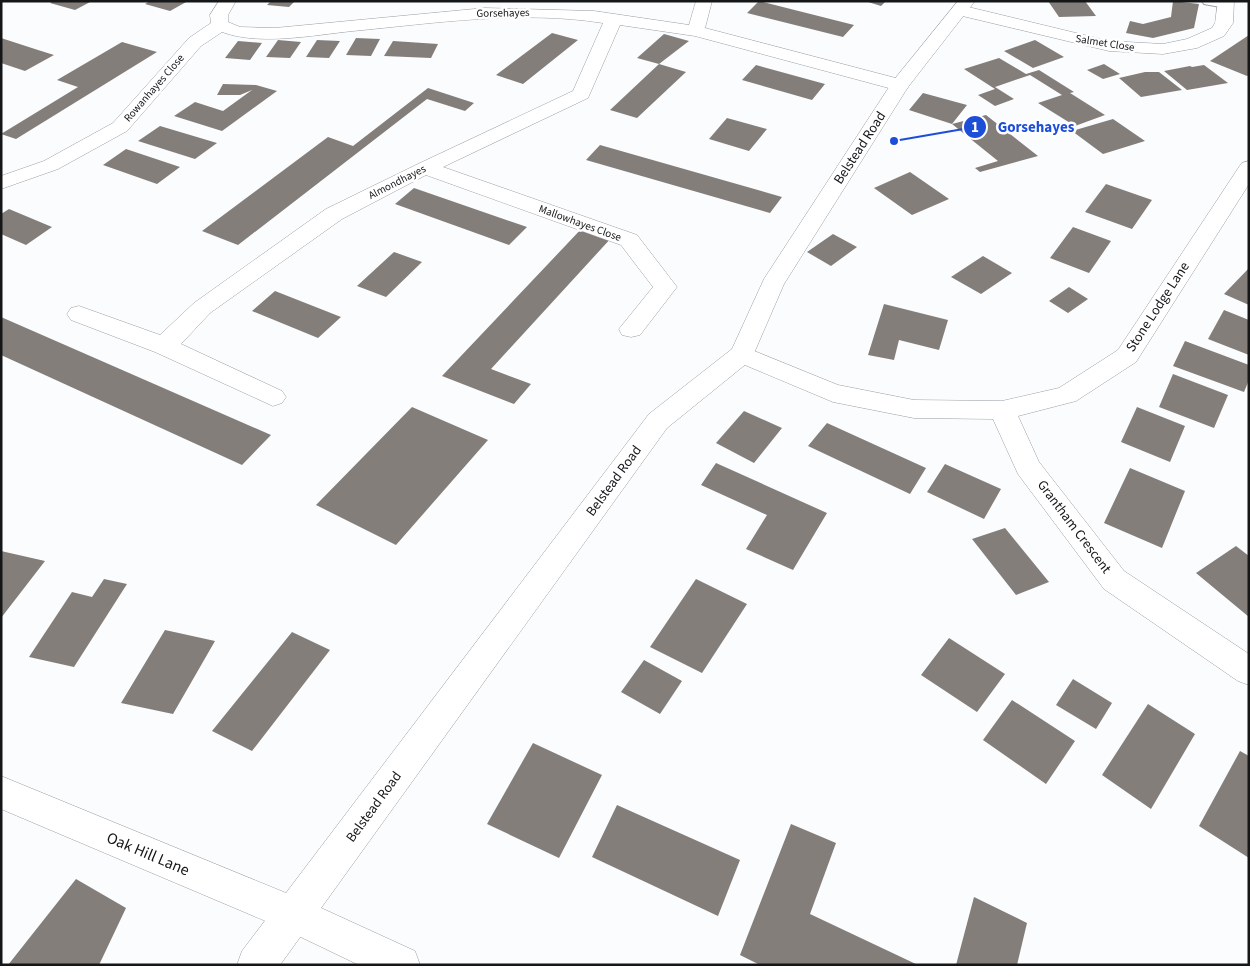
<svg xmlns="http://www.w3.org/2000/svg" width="1250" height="966" font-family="'Source Sans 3',sans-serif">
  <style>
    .building { fill: #847e7b }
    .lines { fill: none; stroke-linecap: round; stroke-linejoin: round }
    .service-casing { stroke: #9a9ea4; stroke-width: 2 }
    .minor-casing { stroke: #9a9ea4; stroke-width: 1 }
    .tertiary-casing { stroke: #9a9ea4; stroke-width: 1 }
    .service { fill: #fff; fill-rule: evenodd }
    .minor { fill: #fff; fill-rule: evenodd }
    .tertiary { fill: #fff; fill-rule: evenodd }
    .labels { text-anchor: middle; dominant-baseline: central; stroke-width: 5; stroke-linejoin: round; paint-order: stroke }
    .far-street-label { font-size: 11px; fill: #151618; stroke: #fff }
    .street-label { font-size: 14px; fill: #151618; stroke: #fff }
    .near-street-label { font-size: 16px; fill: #151618; stroke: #fff }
    .leader { fill: none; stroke: #1d4ed8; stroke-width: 2 }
    .callout-dot { fill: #1d4ed8; stroke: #fff; stroke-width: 2 }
    .mark-label { font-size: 15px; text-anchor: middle; font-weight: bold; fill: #fff }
    .callout-label { font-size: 15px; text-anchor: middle; font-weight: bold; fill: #1d4ed8; stroke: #fff; stroke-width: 5; stroke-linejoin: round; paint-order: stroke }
  </style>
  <rect width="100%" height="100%" fill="#fafcfe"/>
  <!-- building -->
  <path class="building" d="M53,1H92L75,10L50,3Z
    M150,1H188L170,11L145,4Z
    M271,1H295L289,7L267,5Z
    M759,1L854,25L843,37L747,13Z
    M865,1H886L881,6Z
    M1048,1H1085L1096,16L1059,17Z
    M1173,1L1199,4L1194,28L1153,38L1126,33L1130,21L1143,24L1171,17Z
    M552,33L578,40L523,84L496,75Z
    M664,34L689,41L659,64L637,58Z
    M1249,35V75L1247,76L1210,61Z
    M1,38L38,50L54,55L25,71L1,63Z
    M356,38L380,39L371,56L346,55Z
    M278,40L301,42L290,58L266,57Z
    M317,40L340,41L329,58L306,57Z
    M1035,40L1064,57L1033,68L1004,51Z
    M238,41L262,43L250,60L225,58Z
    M393,41L438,44L431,58L384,56Z
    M122,42L157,52L16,139L1,134L78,87L57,80Z
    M999,58L1026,74L1039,70L1074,92L1070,93L1105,115L1075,126L1038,103L1062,95L1030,75L995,87L1014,99L995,106L978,95L995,89L964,69Z
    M659,64L686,72L637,118L610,110Z
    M1104,64L1120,74L1103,79L1087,70Z
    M756,65L825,84L812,100L742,80Z
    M1204,65L1228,83L1187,90L1164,71L1190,66L1192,67Z
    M1145,72H1159L1182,90L1141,97L1119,78Z
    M223,84L256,85L277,91L222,131L174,116L195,102L223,111L252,90L240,95H217Z
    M428,88L474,103L465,111L427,99L238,245L202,231L328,137L353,146Z
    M923,93L967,105L952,124L909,110Z
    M986,115L1038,156L980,172L975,168L998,161L952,124Z
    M727,118L767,129L749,151L709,139Z
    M1113,119L1145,141L1103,154L1072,131Z
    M160,126L217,143L195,159L138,141Z
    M600,145L782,197L770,213L586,160Z
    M126,149L180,167L157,184L103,165Z
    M910,172L949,199L912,215L874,188Z
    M1106,184L1152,200L1132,229L1085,212Z
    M414,188L527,227L509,245L395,204Z
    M9,209L52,227L26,245L1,234V214Z
    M584,226L613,236L491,369L531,384L514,404L442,376Z
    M1073,227L1111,241L1089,273L1050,258Z
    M833,234L857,247L831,266L807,252Z
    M394,252L422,262L386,297L357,286Z
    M983,256L1012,273L981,294L951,277Z
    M1249,268V305L1224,294Z
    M1069,287L1088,299L1068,313L1049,301Z
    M275,291L341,317L318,338L252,311Z
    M884,304L948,320L939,350L899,340L894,360L868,355Z
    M1224,310L1249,320V355L1208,339Z
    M1,317L271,435L242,465L1,355Z
    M1185,341L1249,365V380L1244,392L1173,366Z
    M1173,374L1228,395L1214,428L1159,407Z
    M412,407L488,440L396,545L316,505Z
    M1137,407L1185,426L1170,462L1121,442Z
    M744,411L782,428L754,463L716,443Z
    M827,423L926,468L910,494L808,446Z
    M716,463L827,513L793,570L746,549L767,515L701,485Z
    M945,464L1001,489L984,519L927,492Z
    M1130,468L1185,491L1162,548L1104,523Z
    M1005,528L1049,582L1016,595L972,539Z
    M1236,546L1249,556V617L1196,573Z
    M1,551L45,561L1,618Z
    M104,579L127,584L74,667L29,657L72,592L92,597Z
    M696,579L747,604L702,673L650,647Z
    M165,630L215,641L173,714L121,703Z
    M292,632L330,650L252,751L212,731Z
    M949,638L1005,674L977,712L921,675Z
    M644,660L682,681L660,714L621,692Z
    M1073,679L1112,703L1096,729L1056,705Z
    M1012,700L1075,741L1046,784L983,740Z
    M1148,704L1195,734L1151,809L1102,775Z
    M533,743L602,775L559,858L487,824Z
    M1240,751L1249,756V858L1199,826Z
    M617,805L740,860L718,916L592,857Z
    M791,824L836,843L810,914L918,965H760L740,955Z
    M76,879L126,908L99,965H8Z
    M974,897L1027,923L1017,965H956Z"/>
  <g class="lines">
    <!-- service casing -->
    <g class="service-casing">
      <path id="service" d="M1202,1H1231L1233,4L1231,7L1226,8L1204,4Z"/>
    </g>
    <!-- minor casing -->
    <g class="minor-casing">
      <path id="minor" d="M219,1H236L228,15V22L240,27L275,28L485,8L594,11L689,25L696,1H712L705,28L907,81L909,85L907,89L900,91L695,36L620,25L588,98L443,167L637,235L677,287L640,335L631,337L622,335L619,329L653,287L621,245L426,175L342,219L210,313L181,344L282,391L286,397L282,403L273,406L155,352L71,320L67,314L71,308L79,306L160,335L194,303L326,209L418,164L573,91L603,23C521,10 436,23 353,31C314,35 259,46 222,32L201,46L127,131L58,169L1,189V176L44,161L113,123L189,38L211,23L210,15Z
        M1218,1H1234L1233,23L1224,36L1197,48L1163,54L1109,51L954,14L952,10L954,6L960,5L1109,41L1163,44L1187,39L1212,28L1215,23Z
        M1249,161V184L1136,362L1076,401L1018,416L1039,462L1124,571L1249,654V685L1238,681L1104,589L1018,474L993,419L914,418L833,402L733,360L730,354L733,348L742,346L838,385L914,400L1002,401L1059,388L1118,350L1239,167L1242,163Z
        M1,776L308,902L415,951L420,965H359L282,928L1,809Z"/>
    </g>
    <!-- tertiary casing -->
    <g class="tertiary-casing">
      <path id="tertiary" d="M958,1H975L908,87L784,284L751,360L667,428L280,965H237L242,951L649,414L732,349L764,279L893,81Z"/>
    </g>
    <!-- service -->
    <use href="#service" class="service"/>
    <!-- minor -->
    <use href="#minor" class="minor"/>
    <!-- tertiary -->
    <use href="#tertiary" class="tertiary"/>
  </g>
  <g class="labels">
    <!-- far-street labels -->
    <g class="far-street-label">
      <text transform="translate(503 13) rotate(-1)">Gorsehayes</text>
      <text transform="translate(1105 43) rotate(9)">Salmet Close</text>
      <text transform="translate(154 88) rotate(-49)">Rowanhayes Close</text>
      <text transform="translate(397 182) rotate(-27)">Almondhayes</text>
      <text transform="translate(580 223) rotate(20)">Mallowhayes Close</text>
    </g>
    <!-- street labels -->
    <g class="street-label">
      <text transform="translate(860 148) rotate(-57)">Belstead Road</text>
      <text transform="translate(1158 307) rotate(-57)">Stone Lodge Lane</text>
      <text transform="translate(614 481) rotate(-54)">Belstead Road</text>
      <text transform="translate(1074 527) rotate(53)">Grantham Crescent</text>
      <text transform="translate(374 807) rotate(-54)">Belstead Road</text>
    </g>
    <!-- near-street labels -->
    <g class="near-street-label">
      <text transform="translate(148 854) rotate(23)">Oak Hill Lane</text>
    </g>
  </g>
  <!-- callouts -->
  <path class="leader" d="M894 141L975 127"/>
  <g class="callout-dot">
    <circle cx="894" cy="141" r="5"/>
    <circle cx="975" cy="127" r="12"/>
  </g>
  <g class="mark-label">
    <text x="975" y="132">1</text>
  </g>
  <g class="callout-label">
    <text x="1036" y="132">Gorsehayes</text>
  </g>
  <!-- border -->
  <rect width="1250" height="966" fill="none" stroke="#151618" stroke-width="5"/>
</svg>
